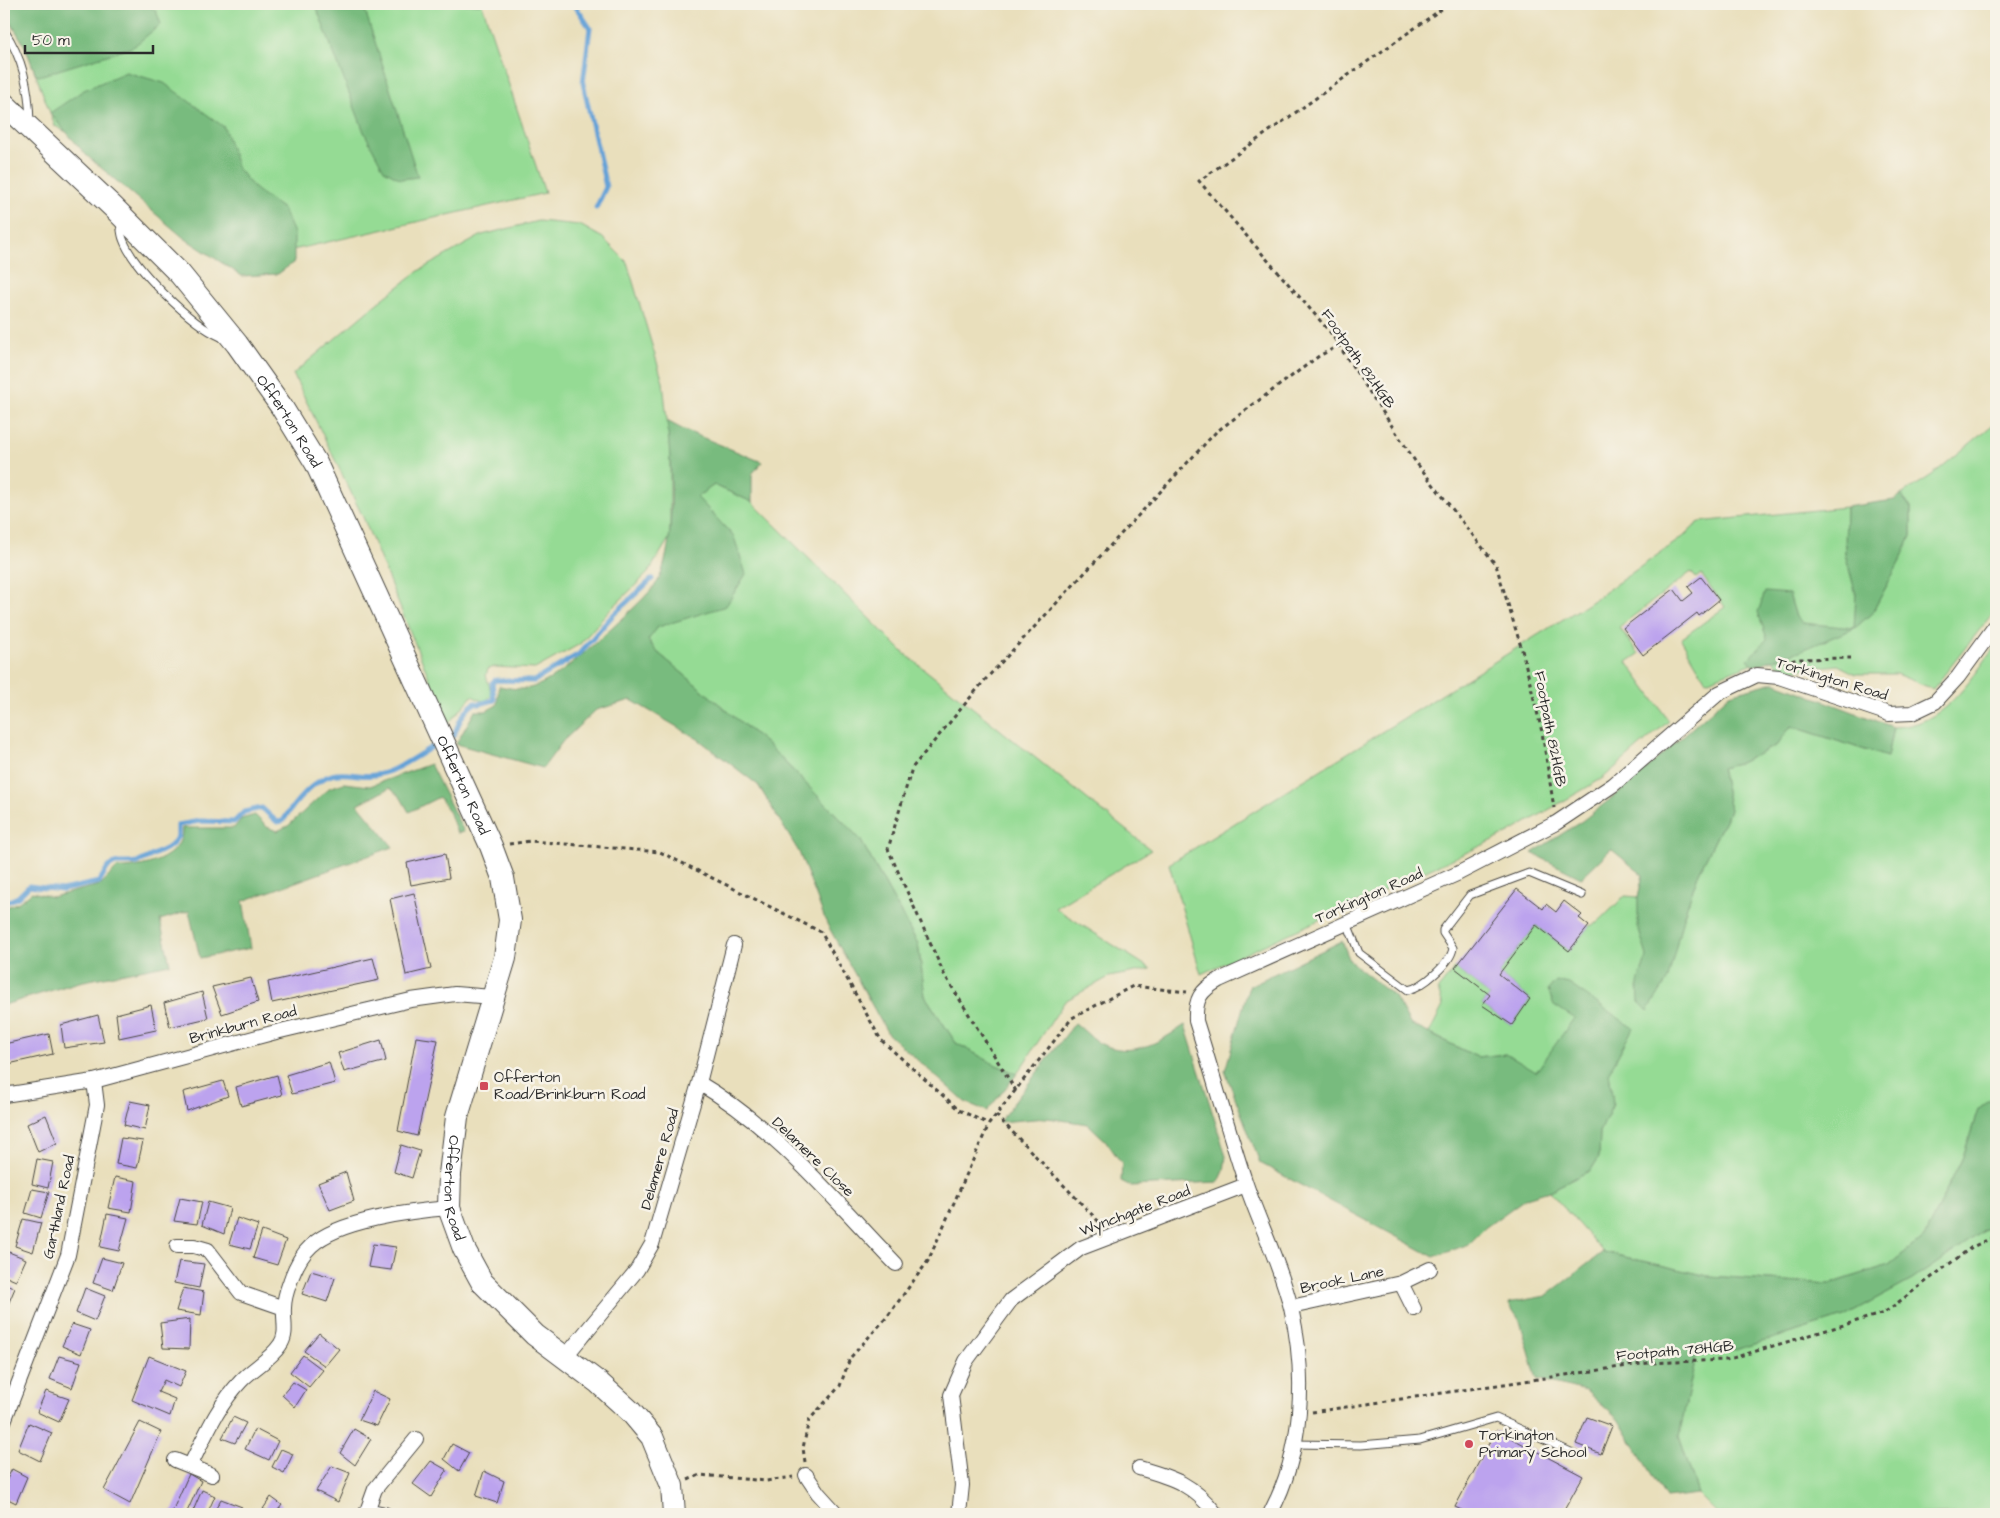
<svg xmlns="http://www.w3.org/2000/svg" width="2000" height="1518" font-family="'Architects Daughter',sans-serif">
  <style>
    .green { fill: #95db94; stroke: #608360 }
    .forest { fill: #78bb7e; stroke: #527354 }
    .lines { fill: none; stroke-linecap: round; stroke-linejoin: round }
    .stream { stroke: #65a2d7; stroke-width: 5 }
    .building { fill: #bca3ee }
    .service-casing { stroke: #484641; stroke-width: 9 }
    .minor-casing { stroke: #484641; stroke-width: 16 }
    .primary-casing { stroke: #484641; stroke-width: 24 }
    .path { stroke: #484641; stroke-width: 3; stroke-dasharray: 4 4; stroke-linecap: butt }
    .service { stroke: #fff; stroke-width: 7 }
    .minor { stroke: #fff; stroke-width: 14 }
    .primary { stroke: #fff; stroke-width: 22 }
    .poi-dot { fill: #d1495b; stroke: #f7f3e8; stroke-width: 2 }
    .labels { text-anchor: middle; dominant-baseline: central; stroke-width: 5; stroke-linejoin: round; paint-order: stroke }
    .street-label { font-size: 15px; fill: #2b2b2b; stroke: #f7f3e8 }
    .poi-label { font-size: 15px; fill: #2b2b2b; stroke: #f7f3e8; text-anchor: start }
  </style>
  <rect width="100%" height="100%" fill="#f7f3e8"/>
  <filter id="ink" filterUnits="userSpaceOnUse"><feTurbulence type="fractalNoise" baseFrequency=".02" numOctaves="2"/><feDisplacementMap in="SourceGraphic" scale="10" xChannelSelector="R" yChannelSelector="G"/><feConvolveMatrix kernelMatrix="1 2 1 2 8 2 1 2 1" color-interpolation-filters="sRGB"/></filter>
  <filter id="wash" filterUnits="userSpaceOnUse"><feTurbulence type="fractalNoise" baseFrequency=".0096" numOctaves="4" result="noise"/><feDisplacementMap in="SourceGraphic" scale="20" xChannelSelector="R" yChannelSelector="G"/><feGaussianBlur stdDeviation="1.12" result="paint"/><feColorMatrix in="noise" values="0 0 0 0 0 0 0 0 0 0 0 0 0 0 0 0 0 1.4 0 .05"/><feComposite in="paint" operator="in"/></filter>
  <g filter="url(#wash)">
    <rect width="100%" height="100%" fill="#e9dfbc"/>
    <!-- green -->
    <path class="green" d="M4,4H482L545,193L288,251L55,126L25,46L4,11Z
      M538,221L580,225L603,238L627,262L663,382L670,449V537L648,573L610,610L580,644L535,669L494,667L488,669L486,675L492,695L487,700L482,701L472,696L448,724L363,517L293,374L376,304L420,270L482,235Z
      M1996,422V609L1933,689L1896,674H1856L1838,665L1786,671L1773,660L1853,629L1802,623L1796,617L1789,594L1772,656L1706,681L1681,639L1725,607L1701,574L1696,578L1691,572L1619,627L1639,654L1627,662L1669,721L1603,778L1509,833L1201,974L1169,864L1586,605L1683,537L1699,522L1846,507L1845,554L1856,594L1855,627L1872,613L1901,559L1911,536V508L1901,495L1932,475Z
      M714,485L752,502L904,653L1151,850L1055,908L1151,969L1109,977L1065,1001L1017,1074L994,1064L956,1043L925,996L918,944L860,839L769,746L656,651L648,639L658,627L690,616L734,537L696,497Z
      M1996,645V1095L1978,1110L1963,1157L1924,1237L1889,1265L1830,1284L1708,1276L1603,1252L1549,1191L1591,1170L1599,1157L1600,1132L1613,1104L1609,1072L1630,1033L1575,1097L1506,1054L1477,1057L1429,1033L1443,1006L1438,989L1455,968L1490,995L1482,1005L1512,1025L1530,999L1499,974L1536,925L1569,951L1589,926L1597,923L1625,896L1638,897L1643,875L1683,918L1699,872L1730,810L1721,768L1738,764L1777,745L1791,726L1887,757L1893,727C1943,727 1970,681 1996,645Z
      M1996,1213V1514H1718L1698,1494L1679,1436L1696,1356L1732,1351L1844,1317L1912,1280L1982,1232L1993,1227Z"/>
    <!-- forest -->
    <path class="forest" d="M4,4H146L156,11L161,24L133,47L39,76L36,75L25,46L4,11Z
      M315,4H363L418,177L401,179L384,170L364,132Z
      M126,72L164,83L224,127L238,169L256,190L283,209L294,233V262L278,274L242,276L184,238L86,155L50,113L84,90Z
      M667,421L682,429L762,462L752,474V502L714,485L697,497L734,537L746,574L726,606L658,627L648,640L656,651L769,746L860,839L918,944L925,996L956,1043L994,1064L1017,1074L987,1111L965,1102L888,1034L827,924L799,852L758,785L698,739L631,700L596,710L563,741L543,768L456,744L475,711H486L497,705L499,686C510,688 522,691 533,687C543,684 557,675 566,668C582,655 653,594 659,579C677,539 671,465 667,421Z
      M1901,495L1911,508V536L1901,559L1872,613L1855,628L1800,651L1754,666L1748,659L1767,639L1758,612L1765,592L1789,594L1796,617L1802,623L1854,628L1856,594L1845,554L1846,507L1894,500Z
      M1774,682L1893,727L1887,757L1791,726L1777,745L1738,764L1721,768L1730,810L1699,872L1683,918L1668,979L1648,1011L1639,1002L1638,983L1647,956L1638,927V897L1643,875L1611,849L1581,878L1532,853L1582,821L1626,787L1730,694Z
      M430,764L464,832L457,833L449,811L439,797L409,812L401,798L390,788L358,804L393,847L243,901L251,948L200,958L189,911L160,920L170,964L79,982L4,1005V908L19,902L32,892L52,897L100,885L117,868C140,869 184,859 182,828H234L241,819L255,815L267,827L277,831L288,826L329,788L344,783L370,786Z
      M1342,941L1350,961L1395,997L1410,1024L1477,1057L1506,1054L1536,1072L1574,1018L1554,1005L1548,990L1556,981L1569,984L1633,1028L1609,1072L1613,1104L1600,1132L1599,1157L1591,1170L1549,1191L1526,1198L1486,1227L1469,1244L1434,1257L1260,1163L1225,1071L1249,986Z
      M1075,1023C1083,1029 1091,1038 1099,1043C1132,1059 1158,1043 1185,1025L1226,1156L1224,1171L1219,1182L1131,1186L1121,1181L1122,1164L1106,1141L1088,1124L1047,1118L999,1122Z
      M1996,1095V1213L1993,1227L1982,1232L1912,1280L1844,1317L1732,1351L1696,1356L1679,1436L1698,1494L1666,1498L1618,1419L1586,1391L1537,1379L1520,1321L1508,1303L1546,1296L1603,1252L1708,1276L1830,1284L1889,1265L1924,1237L1963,1157L1978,1110Z"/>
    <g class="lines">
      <!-- stream -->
      <path class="stream" d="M574,4L590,28L583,83L606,187L596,208
        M447,739L454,735C459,722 463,711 475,703L479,704L494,700L492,683L495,680L534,681L579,654L613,615L652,579
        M4,903L18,897L29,886L62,890L99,882L108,867L115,863H137L171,846L178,836V825L200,821L234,822L244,812L262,808L277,822L283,821C293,804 316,776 337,774C355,772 366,780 387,772C404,766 421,753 437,744"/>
    </g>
    <g id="blocks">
      <!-- building -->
      <path class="building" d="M1701,577L1719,600L1699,616L1697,613L1643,655L1623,628L1674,589L1683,601L1693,593L1688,587Z
        M445,854L449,878L411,885L407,863Z
        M1517,889L1543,909L1546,904L1556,912L1564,901L1582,915L1579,918L1589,926L1569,951L1536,925L1499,974L1530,999L1512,1025L1482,1005L1490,995L1455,968Z
        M414,893L431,969L406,975L390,899Z
        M373,958L379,980L272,1003L268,982Z
        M251,978L258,1002L222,1014L212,987Z
        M202,992L208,1018L170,1027L164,1003Z
        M151,1005L156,1030L119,1038L116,1014Z
        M98,1015L104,1042L64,1048L61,1025Z
        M49,1034L53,1054L4,1065V1044Z
        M416,1037L438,1040L417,1136L398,1131Z
        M381,1040L386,1061L344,1072L338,1053Z
        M329,1062L335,1083L292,1094L286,1075Z
        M277,1075L282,1095L241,1106L236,1087Z
        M223,1081L228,1096L187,1111L183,1092Z
        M130,1101L150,1105L145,1130L124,1125Z
        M46,1115L57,1143L38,1152L27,1124Z
        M121,1138L143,1141L137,1168L116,1164Z
        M401,1145L420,1151L412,1178L394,1172Z
        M37,1159L53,1162L48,1188L32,1184Z
        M346,1172L354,1201L330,1210L318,1183Z
        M115,1177L136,1181L131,1212L108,1208Z
        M32,1189L49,1192L41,1218L25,1213Z
        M180,1198L202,1202L197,1224L174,1221Z
        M208,1202L230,1208L224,1234L202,1225Z
        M107,1214L128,1218L119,1251L100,1247Z
        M237,1218L258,1225L250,1249L229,1244Z
        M23,1219L41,1223L33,1252L15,1246Z
        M262,1231L286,1240L277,1265L253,1258Z
        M373,1244L396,1247L391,1270L368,1267Z
        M9,1252L26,1259L16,1281L4,1276V1264Z
        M102,1258L122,1263L113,1290L93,1283Z
        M179,1261L204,1264L199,1288L174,1283Z
        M311,1271L335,1278L327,1302L302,1294Z
        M4,1283L15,1288L4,1314Z
        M85,1288L105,1296L95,1321L76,1313Z
        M183,1288L204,1292L201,1315L176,1311Z
        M190,1319L189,1349L163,1348L160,1323Z
        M72,1324L90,1330L81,1354L62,1346Z
        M319,1333L339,1349L325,1366L304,1351Z
        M303,1355L323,1370L309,1387L290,1372Z
        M59,1356L81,1362L72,1388L50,1379Z
        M149,1356L186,1371L179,1387L164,1380L158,1392L175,1399L170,1416L132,1400Z
        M293,1382L306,1390L295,1407L282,1395Z
        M46,1391L69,1399L59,1422L37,1412Z
        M373,1391L390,1399L377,1426L359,1420Z
        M233,1417L246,1423L235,1443L222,1438Z
        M1587,1417L1612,1426L1601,1454L1576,1444Z
        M140,1422L161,1432L130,1504L104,1490Z
        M29,1423L52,1433L40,1461L18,1450Z
        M255,1429L278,1441L269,1460L245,1449Z
        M354,1429L371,1439L355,1465L340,1453Z
        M1496,1430L1583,1476L1562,1514H1470L1455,1507Z
        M452,1444L469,1453L459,1471L444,1459Z
        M281,1449L293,1454L284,1473L272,1467Z
        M431,1461L447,1470L431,1497L413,1484Z
        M332,1466L350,1473L338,1502L316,1491Z
        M12,1469L27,1477L16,1503L4,1497V1485Z
        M484,1471L504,1481L497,1503L476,1496Z
        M189,1474L201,1481L186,1514H171Z
        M202,1490L215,1496L207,1514L193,1511Z
        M271,1497L282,1505L275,1514L263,1509Z
        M221,1499L242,1507L238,1514H213Z
        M4,1507L16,1514H4Z
        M516,1510L528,1514H515Z
        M313,1511L325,1513V1514H312Z"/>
    </g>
  </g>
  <g filter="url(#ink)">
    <use href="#blocks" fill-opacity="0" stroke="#484641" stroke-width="1"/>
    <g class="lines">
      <!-- service casing -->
      <g class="service-casing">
        <path id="service" d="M4,30C23,59 29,87 30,122
          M120,223C121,228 121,234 123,239C133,268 192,325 221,337
          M1347,923L1359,953L1408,990C1423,987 1451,963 1453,948L1443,933V930L1470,895L1529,873L1582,895
          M1293,1444L1361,1445L1420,1440L1496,1418L1573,1453"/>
      </g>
      <!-- minor casing -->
      <g class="minor-casing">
        <path id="minor" d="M699,1083C776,1128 835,1201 896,1264
          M4,1095L94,1081L276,1032L411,1000L455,994L492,997
          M177,1246H194L208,1250L241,1293L284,1308
          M1401,1283L1414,1309
          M1291,1307L1401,1283L1430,1269
          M565,1357L637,1270L652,1244L699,1083L734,945
          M4,1421L68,1255L97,1105L94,1081
          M175,1460L190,1466C205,1436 218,1405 241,1381C253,1368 270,1360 280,1345C288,1334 283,1321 284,1308C284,1300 287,1290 290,1282C294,1270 301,1255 311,1246C338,1220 412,1211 449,1208
          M190,1466L212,1475
          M1139,1468C1174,1478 1193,1484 1216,1514
          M806,1475L818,1493L837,1514
          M367,1510L385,1514
          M366,1514L375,1489L416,1439
          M959,1514L962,1485L951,1395L966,1361L1011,1300L1081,1248L1246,1185
          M1270,1514C1303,1452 1307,1376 1291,1308C1281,1266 1260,1225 1246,1184C1228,1130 1213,1075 1196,1021C1195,999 1200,991 1219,980L1459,873L1556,823L1613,785L1719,693L1757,675L1779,677L1889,714L1912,713L1935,702L1958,677L1996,625"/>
      </g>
      <!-- primary casing -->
      <g class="primary-casing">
        <g id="primary">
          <path id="s1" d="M4,104L113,207L180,274L237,344L281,406L316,463L491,846L503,878L510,920L505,958L457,1117L450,1174L449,1208L464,1249L482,1282L535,1335L599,1383L631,1412L652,1437L672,1486L674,1514"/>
        </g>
      </g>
      <!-- path -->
      <path class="path" d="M1438,4L1443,8L1199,181L1330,332L1415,461L1496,565L1522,650L1542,732L1554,808
        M1784,663L1798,659L1851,658
        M509,844L531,841L660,852L821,932L881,1040L959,1110L989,1124
        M1016,1091L944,974L888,849L912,768L984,681L1216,432L1319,356L1338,346
        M996,1115L1102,1225
        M1312,1412L1648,1363L1726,1360L1884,1313L1972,1247L1996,1236
        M805,1462L803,1448L809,1420L840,1386L850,1358L887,1317L928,1261L989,1124L1072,1018L1133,986L1187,992
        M688,1480L700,1475L766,1481L793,1477"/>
      <!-- service -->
      <use href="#service" class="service"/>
      <!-- minor -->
      <use href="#minor" class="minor"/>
      <!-- primary -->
      <use href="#primary" class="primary"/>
    </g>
  </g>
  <!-- markers -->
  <g class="poi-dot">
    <rect x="479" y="1081" width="10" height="10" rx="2.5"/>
    <circle cx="1469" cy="1444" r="5"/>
  </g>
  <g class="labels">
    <!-- street labels -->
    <g class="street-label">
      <text transform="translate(1358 359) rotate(55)">Footpath 82HGB</text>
      <text stroke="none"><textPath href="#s1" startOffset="428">Offerton Road</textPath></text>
      <text transform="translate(1832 679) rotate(17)">Torkington Road</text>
      <text transform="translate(1550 729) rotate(79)">Footpath 82HGB</text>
      <text stroke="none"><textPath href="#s1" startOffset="832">Offerton Road</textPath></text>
      <text transform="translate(1369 896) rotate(-24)">Torkington Road</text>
      <text transform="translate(243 1025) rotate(-15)">Brinkburn Road</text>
      <text transform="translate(813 1157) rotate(44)">Delamere Close</text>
      <text transform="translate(660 1159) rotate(-74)">Delamere Road</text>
      <text stroke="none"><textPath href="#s1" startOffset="1252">Offerton Road</textPath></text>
      <text transform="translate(59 1207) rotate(-78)">Garthland Road</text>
      <text transform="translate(1135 1211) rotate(-21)">Wynchgate Road</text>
      <text transform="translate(1342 1280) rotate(-12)">Brook Lane</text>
      <text transform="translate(1675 1351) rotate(-5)">Footpath 78HGB</text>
    </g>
    <!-- poi labels -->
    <g class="poi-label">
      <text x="494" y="1077">Offerton<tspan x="494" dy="17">Road/Brinkburn Road</tspan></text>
      <text x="1479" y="1435">Torkington<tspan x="1479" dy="17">Primary School</tspan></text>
    </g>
  </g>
  <!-- margin -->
  <rect width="2000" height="1518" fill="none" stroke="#f7f3e8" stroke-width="20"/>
  <!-- scale -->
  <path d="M25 45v8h128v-8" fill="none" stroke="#2b2b2b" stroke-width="2.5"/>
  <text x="32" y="45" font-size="15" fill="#2b2b2b" stroke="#f7f3e8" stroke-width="4" paint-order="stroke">50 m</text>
</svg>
